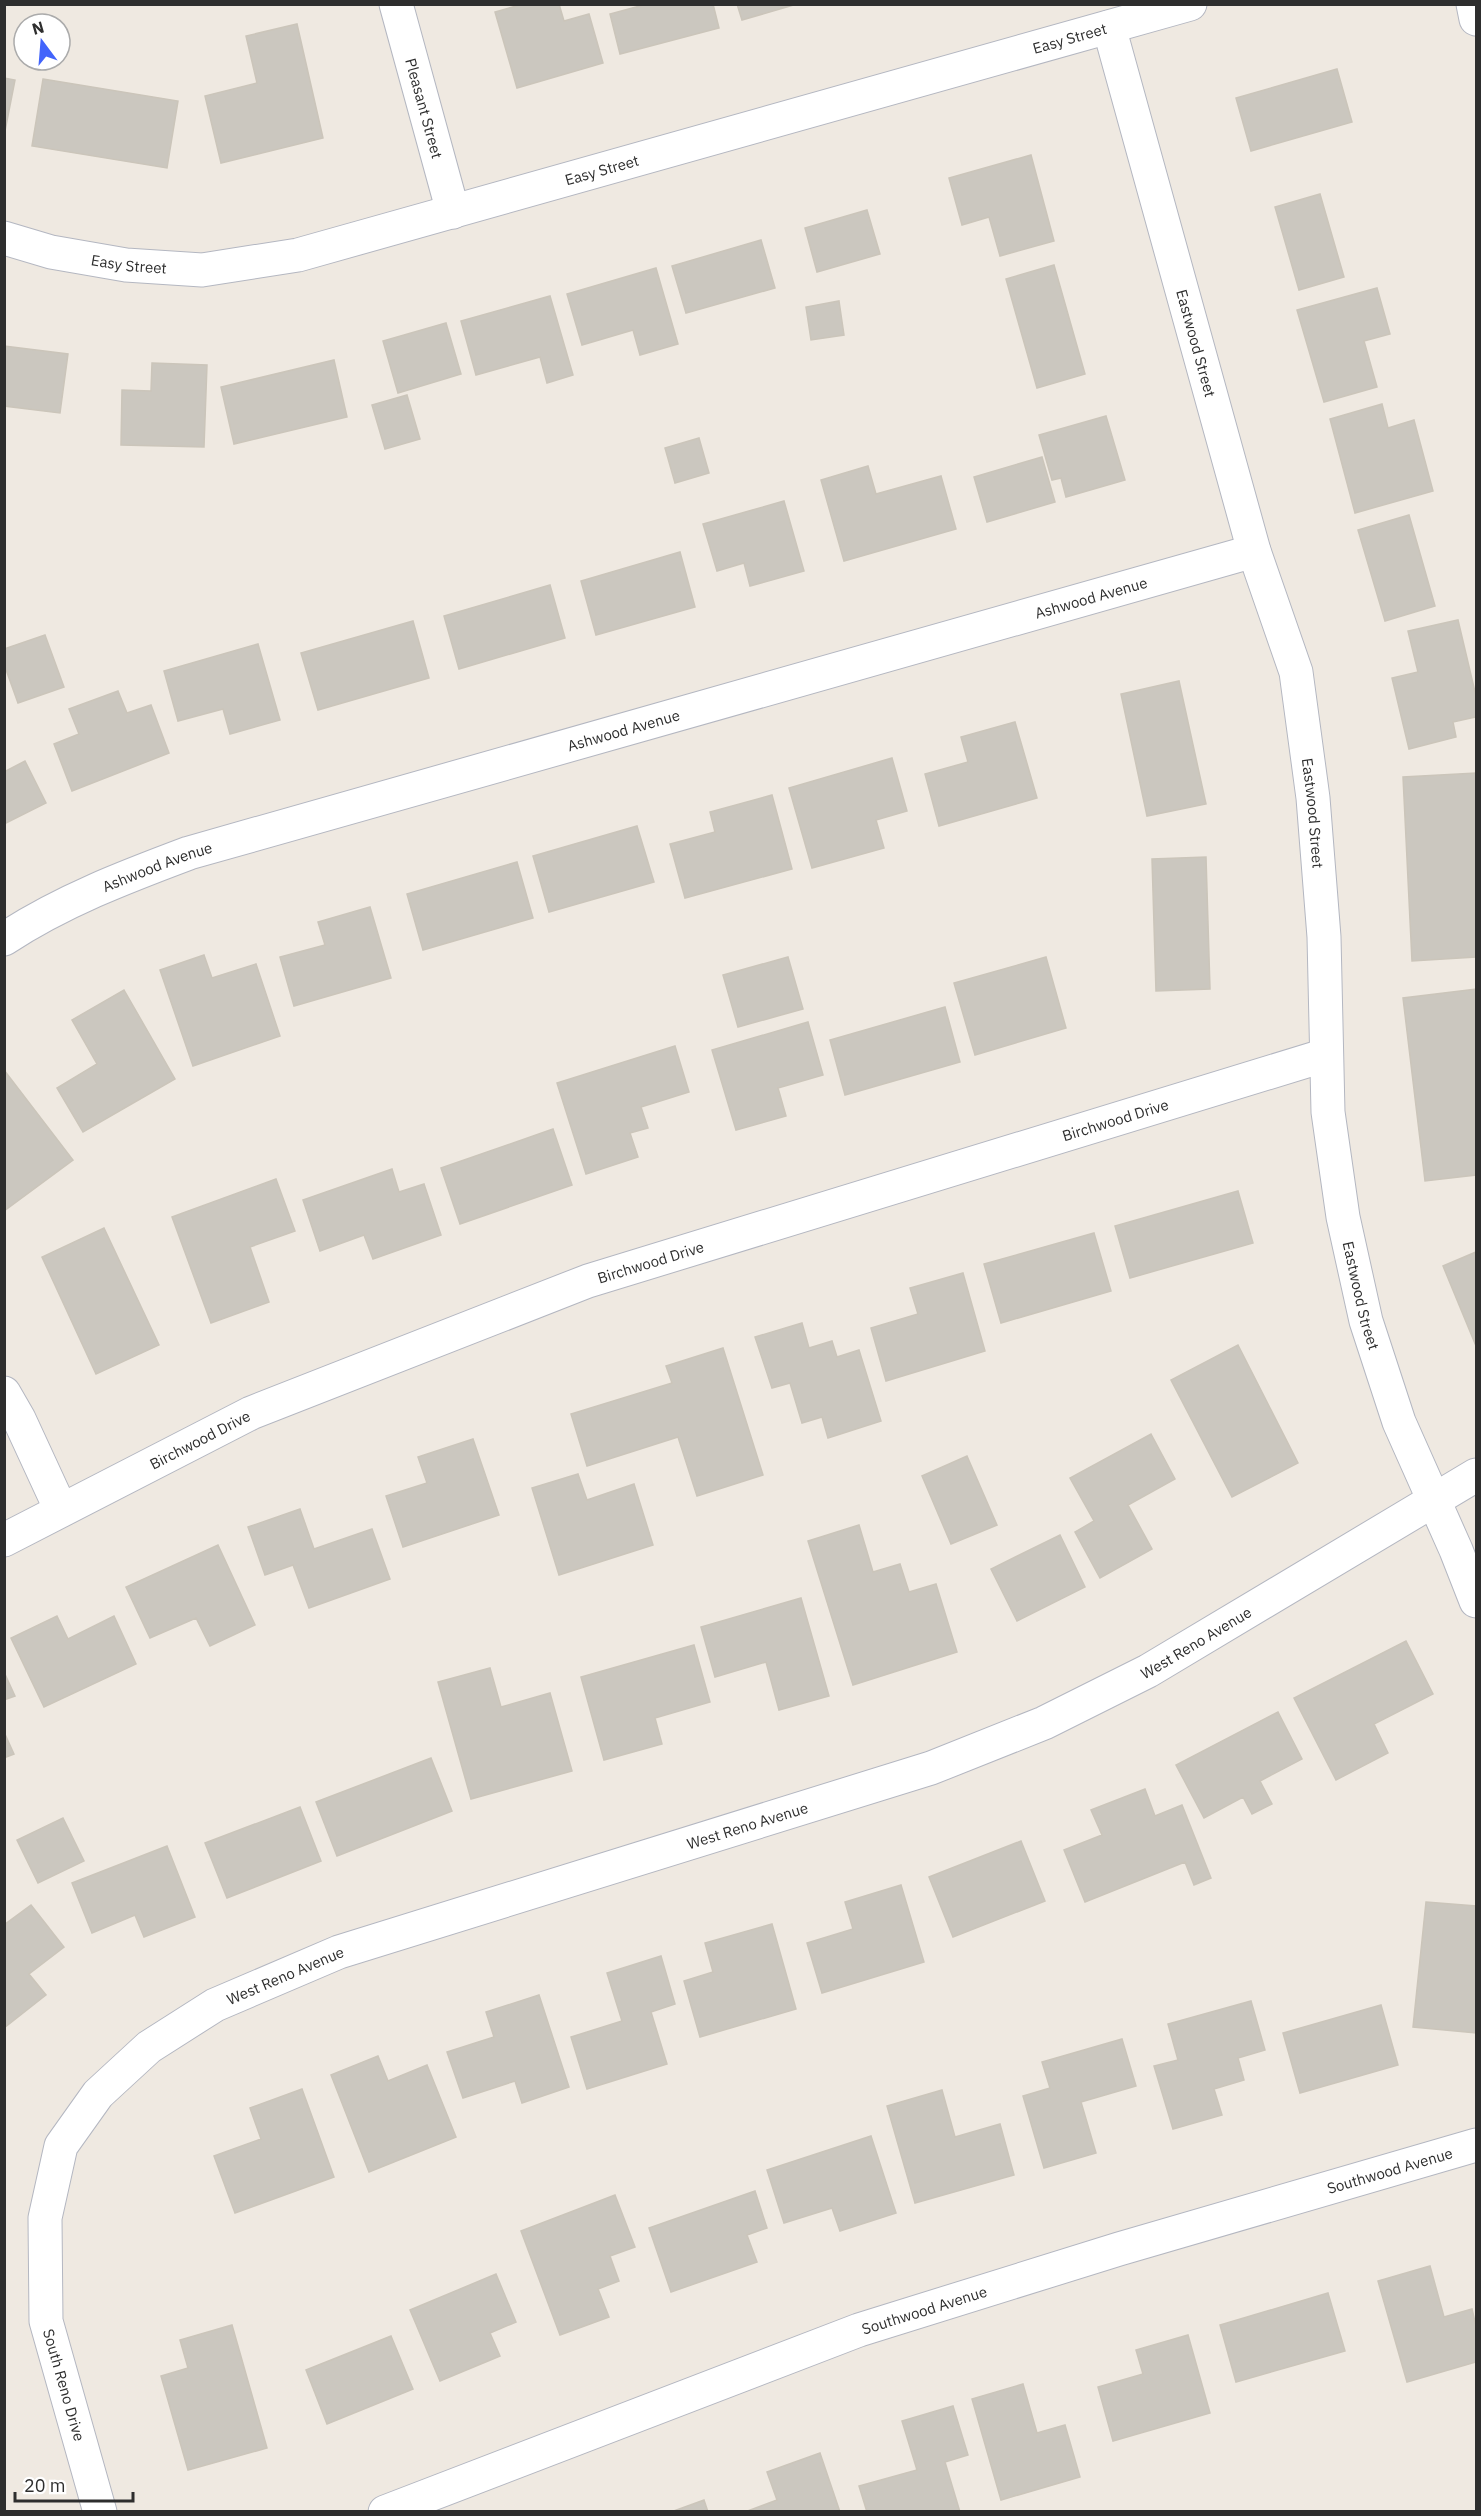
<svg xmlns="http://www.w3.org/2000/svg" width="1481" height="2516" font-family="'IBM Plex Sans',sans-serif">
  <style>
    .building { fill: #cbc7bf; stroke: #cbc5ba; stroke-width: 1.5 }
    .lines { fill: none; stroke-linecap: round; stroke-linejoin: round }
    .street-casing { stroke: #b4b7c1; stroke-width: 35 }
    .secondary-casing { stroke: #b4b7c1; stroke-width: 35 }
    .street { stroke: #fff; stroke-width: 33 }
    .secondary { stroke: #fff; stroke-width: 33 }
    .labels { text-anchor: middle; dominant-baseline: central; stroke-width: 4.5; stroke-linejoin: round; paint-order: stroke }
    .street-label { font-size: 15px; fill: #2e2e2e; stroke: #fff }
  </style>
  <rect width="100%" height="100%" fill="#efe9e1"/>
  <!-- building -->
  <path class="building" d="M523,4H559L564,21L589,14L603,63L517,88L495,12Z
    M647,4H713L719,28L620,54L610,14Z
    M737,4H797L742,20Z
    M297,24L323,138L221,163L205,96L257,83L246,36Z
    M1337,69L1352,122L1251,151L1236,98Z
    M4,78L15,80L4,136Z
    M43,79L178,101L167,168L32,146Z
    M1031,155L1054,241L1000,256L989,217L962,225L949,178Z
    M1320,194L1344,277L1299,290L1275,207Z
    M867,210L880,254L817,272L805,228Z
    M761,240L775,288L686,313L672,266Z
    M1054,265L1085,374L1037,388L1006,279Z
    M656,268L678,344L640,355L633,330L582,345L567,294Z
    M1377,288L1390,334L1364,341L1377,387L1324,402L1297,310Z
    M550,296L573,375L547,383L540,357L476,375L461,321Z
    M839,301L844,335L811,340L806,307Z
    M446,323L461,374L398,393L383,341Z
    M4,346L68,354L60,413L4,406Z
    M334,360L347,417L234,444L221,387Z
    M152,363L207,365L204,447L121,445L122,390L151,391Z
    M407,395L420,439L385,449L372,405Z
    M1382,404L1388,428L1414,420L1433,491L1355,513L1330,419Z
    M1106,416L1125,480L1066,497L1061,478L1052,480L1039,435Z
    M699,438L709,473L675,483L665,448Z
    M1042,457L1055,502L987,522L974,477Z
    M868,466L876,494L941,476L956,529L844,561L821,480Z
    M784,501L804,571L750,586L744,563L717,571L703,524Z
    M1409,515L1435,606L1385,621L1358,530Z
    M680,552L695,607L596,635L581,581Z
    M550,585L565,638L459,669L444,616Z
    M1458,620L1476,696V717L1453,722L1456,737L1409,749L1392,678L1418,672L1408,631Z
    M413,621L429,678L318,710L301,653Z
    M45,635L64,687L18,703L4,664V649Z
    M258,644L280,720L230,734L223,709L178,721L164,671Z
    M1179,681L1206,804L1147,816L1121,694Z
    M118,691L127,713L151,705L169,753L72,791L54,744L79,734L69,709Z
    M1015,722L1037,798L939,826L925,774L968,762L961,737Z
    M892,758L907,811L876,820L884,848L812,868L789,788Z
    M25,761L46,803L4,824V772Z
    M1476,773V957L1412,961L1403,777Z
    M772,795L792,869L685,898L670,844L715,832L710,812Z
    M637,826L654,882L549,912L533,856Z
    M1206,857L1210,989L1156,991L1152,859Z
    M517,862L533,918L423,950L407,894Z
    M370,907L391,978L294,1006L280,957L325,945L318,922Z
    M204,955L212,978L256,964L280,1036L193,1066L160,970Z
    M788,957L803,1009L738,1027L723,975Z
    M1046,957L1066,1028L975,1055L954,983Z
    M1476,989V1175L1425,1181L1403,998Z
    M124,990L175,1079L83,1132L57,1088L97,1064L72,1020Z
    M945,1007L960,1062L845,1095L830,1040Z
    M808,1022L823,1075L778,1088L786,1116L736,1130L712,1050Z
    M675,1046L689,1092L641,1107L648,1128L630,1133L638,1157L586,1174L557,1083Z
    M4,1070L73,1160L4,1211Z
    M553,1129L572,1185L460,1224L441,1168Z
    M392,1169L399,1192L424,1184L441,1235L373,1259L364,1235L320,1251L303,1200Z
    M276,1179L295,1231L250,1247L269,1302L211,1323L172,1217Z
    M1238,1191L1253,1243L1130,1278L1115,1226Z
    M104,1228L159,1345L96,1374L42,1257Z
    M1094,1233L1111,1291L1001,1323L984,1264Z
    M1476,1252V1346L1443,1266Z
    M963,1273L985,1351L886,1381L871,1328L918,1314L910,1288Z
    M802,1323L809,1348L832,1341L837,1357L859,1350L881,1421L828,1438L822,1417L802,1423L790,1383L772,1388L755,1337Z
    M1238,1345L1298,1463L1232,1497L1171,1380Z
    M723,1348L763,1475L697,1496L678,1437L587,1466L571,1414L672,1383L666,1366Z
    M1151,1434L1175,1479L1128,1505L1152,1549L1100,1578L1075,1532L1094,1521L1070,1478Z
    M473,1439L499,1515L403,1547L386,1496L427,1483L418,1457Z
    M967,1456L997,1525L951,1544L922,1476Z
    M578,1474L587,1500L634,1484L653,1545L559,1575L532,1488Z
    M300,1509L314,1549L372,1529L390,1579L309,1608L293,1565L265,1575L248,1527Z
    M859,1525L873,1572L900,1564L909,1592L936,1584L957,1652L853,1685L808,1541Z
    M1060,1535L1085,1587L1017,1621L991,1569Z
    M218,1545L255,1625L210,1646L196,1618L150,1638L126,1587Z
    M801,1598L829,1696L779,1710L766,1662L715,1677L701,1627Z
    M57,1616L68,1639L114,1616L136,1664L44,1707L11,1638Z
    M1406,1641L1433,1694L1374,1724L1388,1753L1336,1780L1294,1698Z
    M694,1645L710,1702L655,1718L662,1744L604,1760L581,1677Z
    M490,1668L501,1707L550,1693L572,1771L471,1799L438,1682Z
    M4,1672L15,1696L4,1700Z
    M1278,1712L1302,1759L1260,1781L1272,1804L1252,1814L1243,1797L1204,1818L1176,1765Z
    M4,1732L14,1754L4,1758Z
    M431,1758L452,1811L337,1856L316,1802Z
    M1145,1789L1155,1816L1182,1805L1211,1878L1194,1885L1185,1862L1085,1902L1064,1850L1102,1835L1091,1810Z
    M300,1807L321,1861L227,1898L205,1843Z
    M63,1818L84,1861L38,1883L17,1840Z
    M1021,1841L1045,1901L953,1937L929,1877Z
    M167,1846L195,1917L144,1937L135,1915L92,1933L72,1883Z
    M901,1885L924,1962L822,1993L807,1943L853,1929L845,1902Z
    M1426,1902L1476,1906V2033L1413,2027Z
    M31,1905L64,1947L29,1974L46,1995L4,2028V1925Z
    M772,1924L796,2009L700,2037L684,1981L713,1972L705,1943Z
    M661,1956L675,2004L651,2012L667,2064L587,2089L571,2037L622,2021L607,1973Z
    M539,1995L569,2087L522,2103L515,2081L463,2098L447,2052L494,2037L486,2012Z
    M1251,2001L1265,2050L1238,2058L1244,2080L1214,2089L1222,2115L1173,2129L1154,2066L1178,2060L1168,2024Z
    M1381,2005L1398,2065L1300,2093L1283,2033Z
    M1122,2039L1136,2086L1081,2102L1096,2153L1044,2168L1023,2096L1050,2088L1042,2062Z
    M378,2056L388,2081L427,2065L456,2137L369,2172L331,2075Z
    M302,2089L334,2177L235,2213L214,2156L261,2139L250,2108Z
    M942,2090L955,2137L1000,2124L1014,2175L915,2203L887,2106Z
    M871,2136L896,2213L840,2231L832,2208L784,2223L767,2170Z
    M755,2191L767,2228L747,2235L757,2262L671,2292L649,2228Z
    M615,2195L635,2247L610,2256L619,2281L598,2289L609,2317L560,2335L521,2231Z
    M1430,2266L1444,2317L1472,2309L1476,2326V2362L1407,2382L1378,2281Z
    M496,2274L516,2322L490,2333L500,2356L440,2381L410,2310Z
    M1328,2293L1345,2351L1236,2382L1220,2325Z
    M232,2325L267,2448L188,2470L161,2376L188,2368L180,2340Z
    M1188,2335L1210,2413L1113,2441L1098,2387L1143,2374L1136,2350Z
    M391,2336L413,2389L327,2424L306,2370Z
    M1023,2384L1037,2433L1065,2425L1080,2477L1001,2500L972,2399Z
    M953,2406L968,2455L945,2462L960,2512H867L859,2486L917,2470L902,2421Z
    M820,2453L840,2512H745L777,2500L767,2472Z
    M704,2500L708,2512H671Z"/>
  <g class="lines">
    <!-- street casing -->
    <g class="street-casing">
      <g id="street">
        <path id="s1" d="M396,4L453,212"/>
        <path id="s2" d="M1109,27L1254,551L1296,672L1313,798L1324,937L1328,1112L1343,1217L1366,1321L1399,1422L1456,1550L1476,1601"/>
        <path id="s3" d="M4,238L51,252L126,265L202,270L298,255L1190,4"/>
        <path id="s4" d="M4,939C62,901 125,877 189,853L1254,551"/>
        <path d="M4,1393L19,1419L61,1510"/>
        <path id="s5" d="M4,1540L251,1413L588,1281L1326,1055"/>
        <path id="s6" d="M100,2512L46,2321L45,2218L61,2146L98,2094L149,2047L215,2005L339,1952L931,1768L1044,1723L1148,1671L1476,1475"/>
        <path id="s7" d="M385,2512L859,2330L1119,2249L1476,2145"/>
      </g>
    </g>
    <!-- secondary casing -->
    <g class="secondary-casing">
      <path id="secondary" d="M1473,4L1476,19"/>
    </g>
    <!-- street -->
    <use href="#street" class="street"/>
    <!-- secondary -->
    <use href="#secondary" class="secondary"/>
  </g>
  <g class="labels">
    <!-- street labels -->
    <g class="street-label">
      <text stroke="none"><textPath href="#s3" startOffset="1100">Easy Street</textPath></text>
      <text stroke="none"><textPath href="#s1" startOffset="108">Pleasant Street</textPath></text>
      <text stroke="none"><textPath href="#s3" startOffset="614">Easy Street</textPath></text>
      <text stroke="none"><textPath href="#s3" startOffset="128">Easy Street</textPath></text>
      <text stroke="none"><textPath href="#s2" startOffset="328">Eastwood Street</textPath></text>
      <text stroke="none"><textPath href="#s4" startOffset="1142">Ashwood Avenue</textPath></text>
      <text stroke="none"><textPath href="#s4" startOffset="656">Ashwood Avenue</textPath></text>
      <text stroke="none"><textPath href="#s2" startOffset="814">Eastwood Street</textPath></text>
      <text stroke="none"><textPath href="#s4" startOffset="170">Ashwood Avenue</textPath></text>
      <text stroke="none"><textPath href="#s5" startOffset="1191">Birchwood Drive</textPath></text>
      <text stroke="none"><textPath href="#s5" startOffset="705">Birchwood Drive</textPath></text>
      <text stroke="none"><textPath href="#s2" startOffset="1300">Eastwood Street</textPath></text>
      <text stroke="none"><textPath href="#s5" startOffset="220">Birchwood Drive</textPath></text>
      <text stroke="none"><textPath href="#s6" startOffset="1635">West Reno Avenue</textPath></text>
      <text stroke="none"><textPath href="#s6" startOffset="1149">West Reno Avenue</textPath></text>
      <text stroke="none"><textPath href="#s6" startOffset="663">West Reno Avenue</textPath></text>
      <text stroke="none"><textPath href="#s7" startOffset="1062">Southwood Avenue</textPath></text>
      <text stroke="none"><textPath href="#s7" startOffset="576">Southwood Avenue</textPath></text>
      <text transform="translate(64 2385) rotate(74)">South Reno Drive</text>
    </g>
  </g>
  <!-- border -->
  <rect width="1481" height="2516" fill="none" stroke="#2e2e2e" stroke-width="12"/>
  <!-- north arrow -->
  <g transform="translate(42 42) rotate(344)"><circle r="28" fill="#ffffff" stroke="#ababab" stroke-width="1.5"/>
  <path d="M0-4.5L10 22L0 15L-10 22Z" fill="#4264fb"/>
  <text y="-9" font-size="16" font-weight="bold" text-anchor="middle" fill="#2e2e2e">N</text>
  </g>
  <!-- scale -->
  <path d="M15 2492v9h118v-9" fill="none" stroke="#2e2e2e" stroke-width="3"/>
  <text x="24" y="2492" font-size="18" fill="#2e2e2e" stroke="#ffffff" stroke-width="4.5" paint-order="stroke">20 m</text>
</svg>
